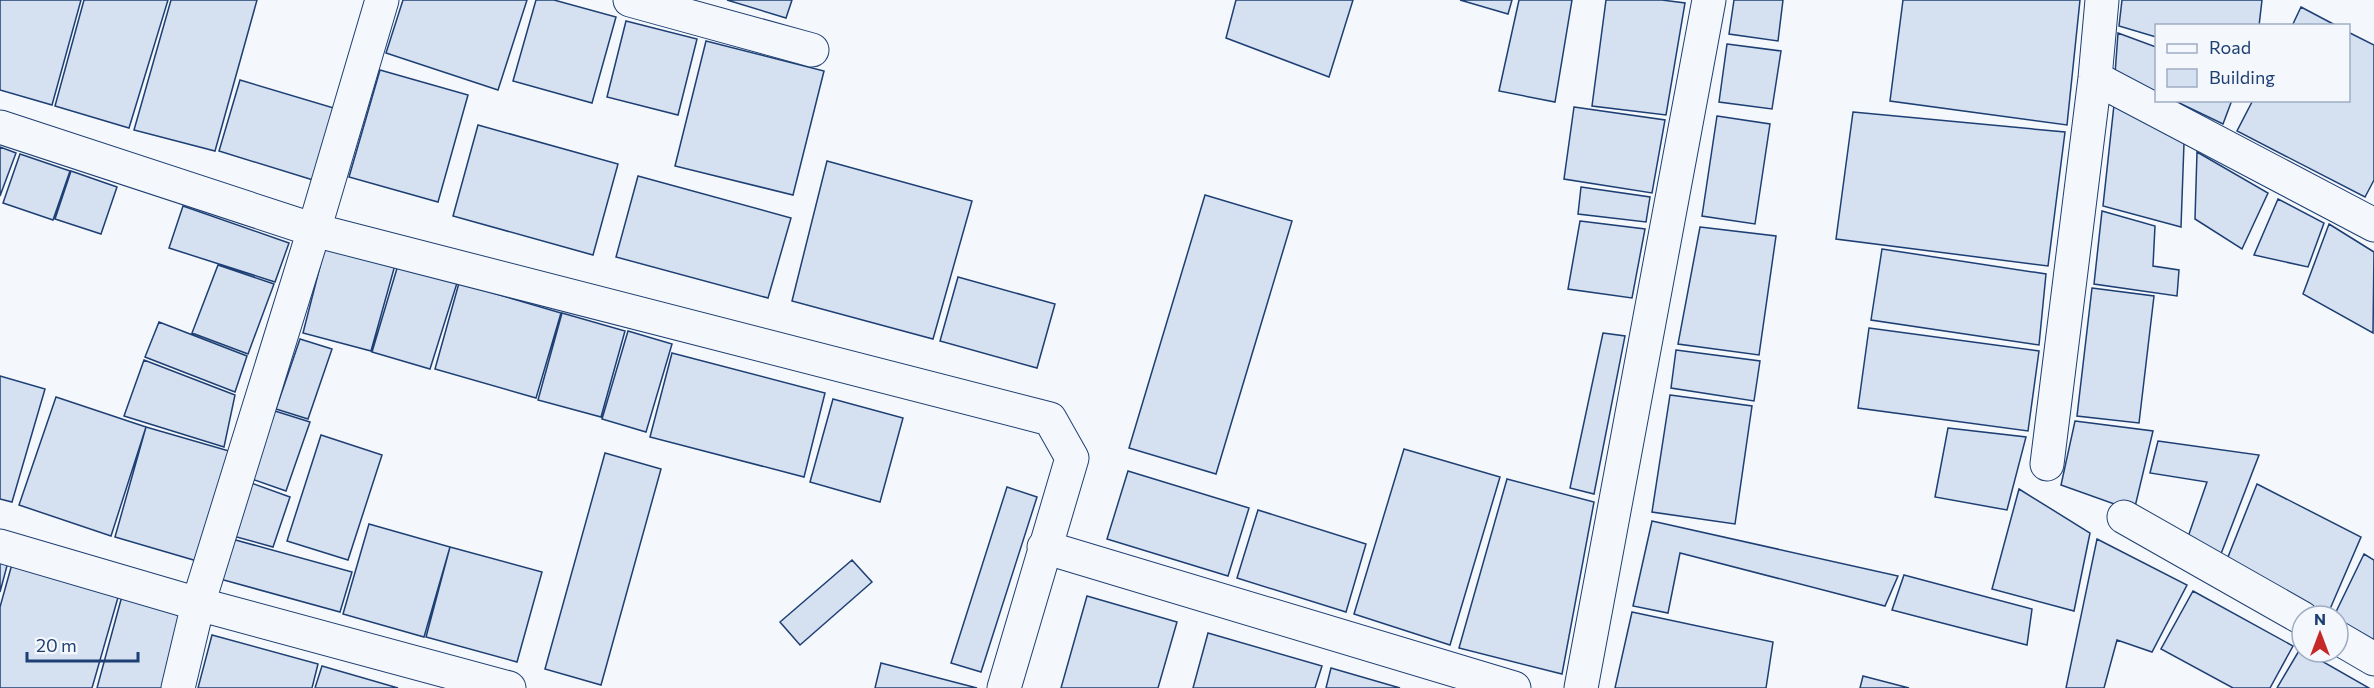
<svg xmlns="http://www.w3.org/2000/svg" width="2374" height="688" font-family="Commissioner,sans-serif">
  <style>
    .building { fill: #d5e0f0; stroke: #1d3f73; stroke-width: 1.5 }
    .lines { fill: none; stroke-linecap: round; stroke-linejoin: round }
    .minor-casing { stroke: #1d3f73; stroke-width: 35 }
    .minor { stroke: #f4f7fb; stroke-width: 33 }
  </style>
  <rect width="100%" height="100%" fill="#f4f7fb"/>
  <!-- building -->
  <path class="building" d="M0,0H81L52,105L0,90Z
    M84,0H168L129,128L55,106Z
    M171,0H257L215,151L134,130Z
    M403,0H527L498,90L386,53Z
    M536,0H554L616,17L592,103L513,81Z
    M727,0H792L786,18Z
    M1236,0H1353L1329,77L1226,38Z
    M1460,0H1512L1508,14Z
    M1519,0H1572L1555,102L1499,91Z
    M1606,0H1662L1685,3L1666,115L1592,106Z
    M1734,0H1783L1778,41L1729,34Z
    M1903,0H2080L2067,125L1890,101Z
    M2122,0H2262L2259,26H2156V37L2119,26Z
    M2301,7L2337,26H2292Z
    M626,21L697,39L678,115L607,97Z
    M2348,32L2374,45V180L2365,197L2237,131L2253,100H2348Z
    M2118,33L2156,47V93L2115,74Z
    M706,41L824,71L793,195L675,166Z
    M1727,44L1781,51L1772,109L1719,102Z
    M380,70L468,95L438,202L349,177Z
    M240,80L347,112L326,184L219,151Z
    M2173,100H2232L2223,124Z
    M2114,105L2184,143L2181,227L2103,206Z
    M1574,107L1665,120L1652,193L1564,179Z
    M1853,112L2065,132L2048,266L1836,239Z
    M1717,116L1770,124L1755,224L1702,216Z
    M478,125L618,164L593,255L453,216Z
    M0,147L16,153L0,196Z
    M2197,152L2268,193L2242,249L2195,219Z
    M20,154L70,171L53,220L3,203Z
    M827,161L972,201L933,339L792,301Z
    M71,171L117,187L101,234L55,219Z
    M638,176L791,218L768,298L616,257Z
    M1581,187L1650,197L1646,222L1578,214Z
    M1205,195L1292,221L1216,474L1129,448Z
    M2278,199L2324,223L2308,267L2254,255Z
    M183,206L289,243L275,282L169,248Z
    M2102,211L2155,226L2153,266L2179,270L2177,296L2094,284Z
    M1580,221L1645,229L1632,298L1568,289Z
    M2329,224L2374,252L2373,333L2303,294Z
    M1700,227L1776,236L1759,355L1678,344Z
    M325,247L395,265L371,351L303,333Z
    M1882,249L2046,274L2039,345L1871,320Z
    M218,265L274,284L248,354L192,333Z
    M398,265L457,283L430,369L372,352Z
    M958,277L1055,304L1037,368L940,341Z
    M459,283L561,313L536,398L435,369Z
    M2092,288L2154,296L2139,423L2077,416Z
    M562,313L625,331L601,417L538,400Z
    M159,322L247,356L235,392L145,357Z
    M1869,328L2039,351L2028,431L1858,408Z
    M628,331L672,344L646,432L602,419Z
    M1603,333L1625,336L1594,494L1570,488Z
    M300,339L332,349L308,419L276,409Z
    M1676,350L1760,361L1754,401L1671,388Z
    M672,353L825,393L804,477L650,437Z
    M144,360L235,395L224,447L124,416Z
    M0,376L45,389L12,502L0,499Z
    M1670,395L1752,406L1735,524L1652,512Z
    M56,397L146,427L111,536L19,505Z
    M833,399L903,418L880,502L810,482Z
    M275,411L310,422L286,491L252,479Z
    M2075,421L2153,431L2134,511L2061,485Z
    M146,427L229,451L197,561L115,537Z
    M1948,428L2026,437L2007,510L1935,497Z
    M321,435L382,455L348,560L287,541Z
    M2158,441L2259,455L2219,559L2188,537L2207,482L2150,473Z
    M1404,449L1500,477L1450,645L1354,614Z
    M605,453L661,469L601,685L545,669Z
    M1128,471L1249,508L1228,576L1107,539Z
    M1507,479L1594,502L1562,674L1459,648Z
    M251,483L290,497L273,547L233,536Z
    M2257,484L2361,537L2327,616L2226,562Z
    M1007,487L1037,497L981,672L951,663Z
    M2019,489L2090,533L2074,611L1992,589Z
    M1258,510L1366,544L1346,612L1237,578Z
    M1652,521L1898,576L1885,606L1680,553L1668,613L1633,606Z
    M369,524L450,547L424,637L343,614Z
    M232,539L352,572L340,612L220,579Z
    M2097,539L2187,585L2152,652L2117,640L2104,688H2066Z
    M450,547L542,572L517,662L426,637Z
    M2364,554L2374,560V642L2338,622V616H2334Z
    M0,559L8,562L0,592Z
    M852,560L872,582L800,645L780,622Z
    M12,564L119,594L92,688H0V607Z
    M1904,575L2032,609L2027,645L1892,610Z
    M2193,591L2293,646L2270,688H2233L2161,649Z
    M122,596L185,612L165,688H97Z
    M1087,596L1177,622L1158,688H1061Z
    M1632,612L1773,642L1766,688H1615Z
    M1208,633L1322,666L1315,688H1193Z
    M212,635L318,664L312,688H198Z
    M2300,649L2302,652H2306L2369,688H2277Z
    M881,663L977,688H875Z
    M322,666L398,688H315Z
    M1331,668L1400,688H1326Z
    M1863,676L1909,688H1860Z"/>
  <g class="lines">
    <!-- minor casing -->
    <g class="minor-casing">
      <path id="minor" d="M630,0L812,50
        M2095,78L2374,225
        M0,127L314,230L1050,419L1072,458L1004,688
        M2047,464L2095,78L2102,0
        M2124,517L2302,618
        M0,546L198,604L509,688
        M1044,547L1514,688
        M2338,638L2374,659
        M178,688L198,604L314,230L382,0
        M1581,688L1709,0"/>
    </g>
    <!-- minor -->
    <use href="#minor" class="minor"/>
  </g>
  <!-- legend -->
  <rect x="2155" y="24" width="195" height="78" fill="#f4f7fb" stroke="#9eadc5" stroke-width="1.5"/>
  <rect x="2167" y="44" width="30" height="9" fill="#f4f7fb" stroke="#9eadc5" stroke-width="1.5"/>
  <text x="2209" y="54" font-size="18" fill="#1d3f73">Road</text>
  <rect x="2167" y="69" width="30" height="18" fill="#d5e0f0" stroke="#9eadc5" stroke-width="1.5"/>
  <text x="2209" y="84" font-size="18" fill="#1d3f73">Building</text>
  <!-- north arrow -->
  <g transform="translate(2320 634)"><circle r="28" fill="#f4f7fb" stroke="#9eadc5" stroke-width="1.5"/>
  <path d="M0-4.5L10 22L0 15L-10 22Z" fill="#c62828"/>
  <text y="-9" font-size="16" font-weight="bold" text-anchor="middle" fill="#1d3f73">N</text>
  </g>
  <!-- scale -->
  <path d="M27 652v9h111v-9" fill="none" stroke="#1d3f73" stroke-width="3"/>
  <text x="36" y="652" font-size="18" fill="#1d3f73" stroke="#f4f7fb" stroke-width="4.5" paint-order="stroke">20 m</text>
</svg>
